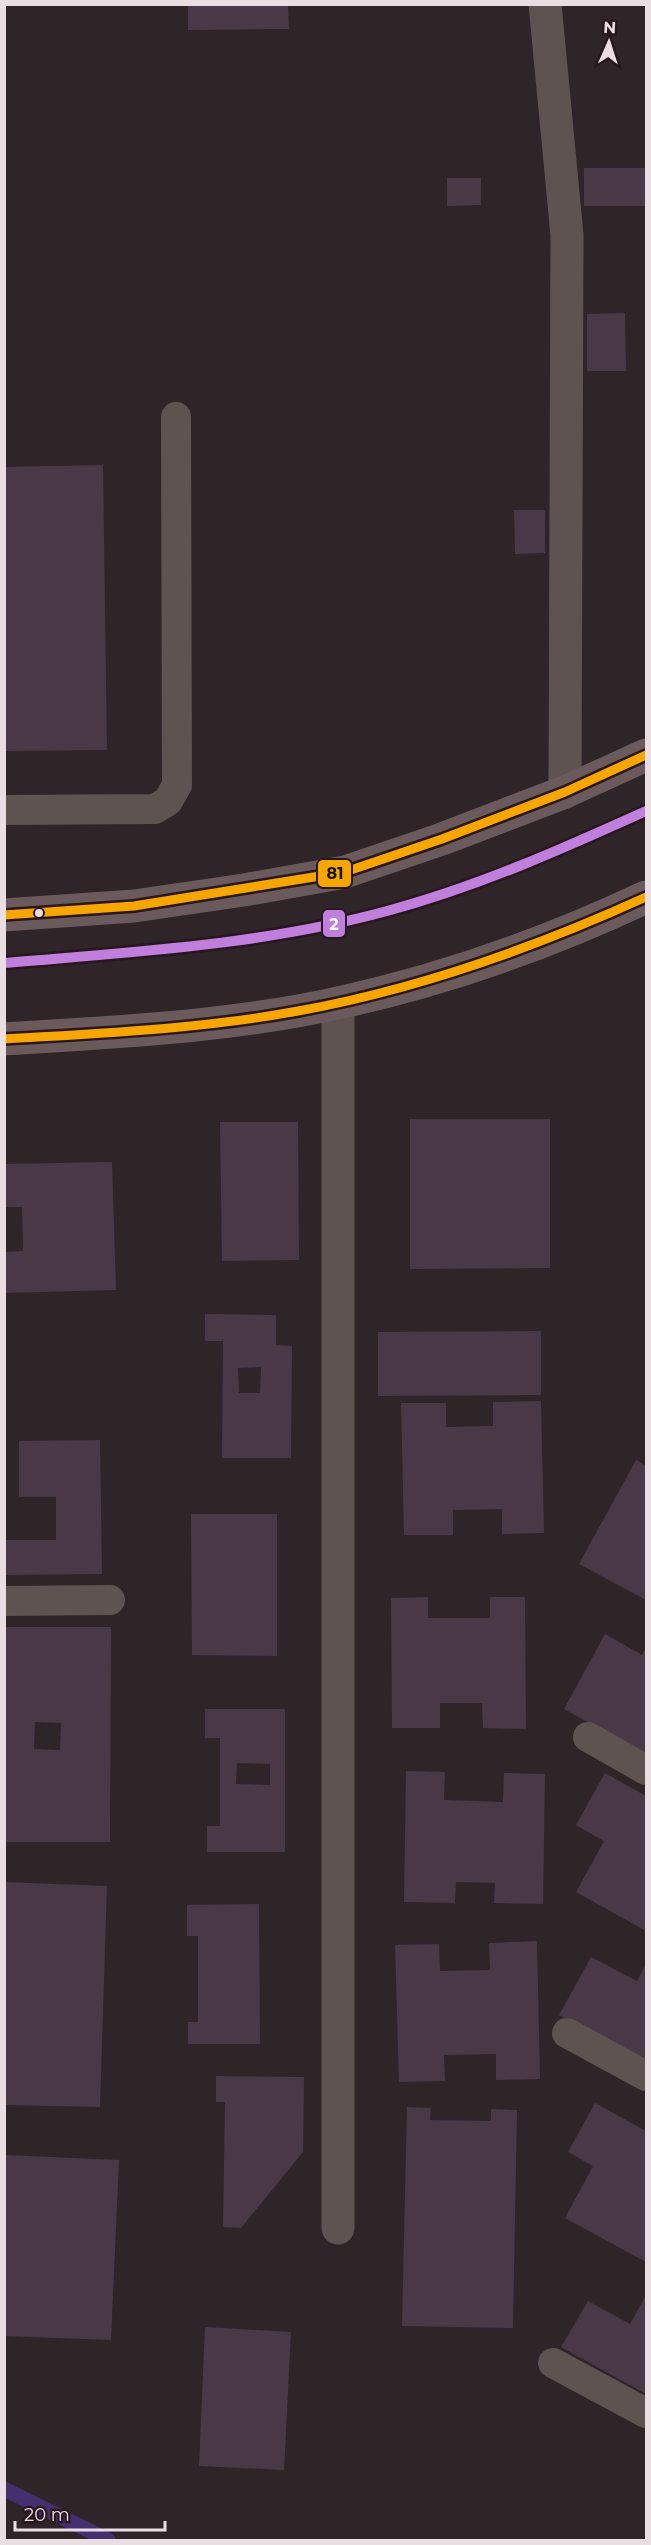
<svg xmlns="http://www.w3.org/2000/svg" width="651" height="2545" font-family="Montserrat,sans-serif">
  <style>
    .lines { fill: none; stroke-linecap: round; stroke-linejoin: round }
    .stream { stroke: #462f6e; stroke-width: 15 }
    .building { fill: #493946; fill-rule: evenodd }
    .service { stroke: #5f5352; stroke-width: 30 }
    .minor { stroke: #5f5352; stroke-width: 33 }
    .primary { stroke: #6a5a5b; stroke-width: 33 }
    .bus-1-casing { stroke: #28171e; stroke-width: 14 }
    .bus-1 { stroke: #f7a600; stroke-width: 9 }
    .metro-1-casing { stroke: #28171e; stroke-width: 15 }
    .metro-1 { stroke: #c07fdc; stroke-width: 10 }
    .bus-dot { fill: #ebdee2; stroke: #28171e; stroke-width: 2 }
    .line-badge { stroke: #28171e; stroke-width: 2 }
    .badge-label { font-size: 16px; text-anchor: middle; font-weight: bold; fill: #fff }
    .pale-badge-label { font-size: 16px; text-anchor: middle; font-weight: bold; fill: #111 }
  </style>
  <rect width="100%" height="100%" fill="#2f2428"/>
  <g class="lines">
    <!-- stream -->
    <path class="stream" d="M4,2489L108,2540"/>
  </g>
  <!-- building -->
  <path class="building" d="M188,4H288L289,29L188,30Z
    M584,168H646V206H584Z
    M447,178H481V205L447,206Z
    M625,313L626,371H587V314Z
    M103,465L107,750L4,751V467Z
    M514,510H545V553L515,554Z
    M410,1119H550V1268L410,1269Z
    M220,1122H298L299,1260L222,1261Z
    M112,1162L116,1290L4,1293V1252L23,1251L22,1207H4V1164Z
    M205,1314L276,1315V1345L292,1346L291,1458H222L223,1341H205ZM261,1367L260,1393H239L238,1368Z
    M541,1331V1395L378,1396V1332Z
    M541,1401L544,1533L502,1534V1509L453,1510V1535H404L401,1403H446V1427L493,1426V1402Z
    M100,1440L102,1574L4,1575V1540H56V1497H19V1441Z
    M636,1460L646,1466V1600L579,1564Z
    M191,1514H277V1656L192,1655Z
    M428,1597V1618H490V1597H525L526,1729L483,1728L482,1703H440V1728H392L391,1598Z
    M4,1627H111L110,1842H4ZM35,1722L61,1723L60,1750L34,1749Z
    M605,1634L642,1655L646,1647V1754L564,1709Z
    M205,1709H285V1852H207V1826H220V1738H205ZM237,1763L270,1764V1785L236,1784Z
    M406,1771L445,1772L444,1800L503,1802L504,1773L545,1774L543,1904L494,1903L495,1883L456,1882L455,1903L404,1902Z
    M605,1773L646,1796V1931L576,1892L604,1841L576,1825Z
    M4,1882L107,1886L100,2107L4,2105Z
    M259,1904L260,2044H188V2022H198V1936H187V1905Z
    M537,1941L540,2079L496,2080V2054L444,2055L445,2081L399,2082L395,1945L439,1944L440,1971L490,1970L489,1943Z
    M591,1957L637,1981L646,1964V2063L559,2015Z
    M216,2076L304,2077L303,2152L241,2228L223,2227L225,2102H216Z
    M595,2103L646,2131V2262L565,2218L593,2166L568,2152Z
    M407,2107L431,2108L430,2120L491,2121V2109L517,2110L513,2328L402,2326Z
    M4,2155L119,2160L111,2340L4,2336Z
    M646,2295V2394L561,2347L588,2301L630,2324Z
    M205,2327L291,2332L284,2470L199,2466Z"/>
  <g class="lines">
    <!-- service -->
    <path class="service" d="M4,810L155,809L168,801L177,785L176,417
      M4,1601L110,1600
      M588,1737L646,1770
      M567,2033L646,2076
      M553,2363L646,2413"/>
    <!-- minor -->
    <path class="minor" d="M545,4L567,235L565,792
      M338,1003V2228"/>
    <!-- primary -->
    <path class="primary" d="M4,915L134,906L244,890L345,872L442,839L565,792L646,755
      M4,1039C116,1032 229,1027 338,1003C444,980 548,943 646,897"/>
    <!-- bus-1 casing -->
    <g class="bus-1-casing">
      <path id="bus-1" d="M4,915L134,906L345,872L442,839L565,792L646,755
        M4,1039C102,1033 201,1029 298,1011C419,989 534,948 646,897"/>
    </g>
    <!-- bus-1 -->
    <use href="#bus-1" class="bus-1"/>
    <!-- metro-1 casing -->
    <g class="metro-1-casing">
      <path id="metro-1" d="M4,963C133,952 262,945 387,911C477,887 562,849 646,811"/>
    </g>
    <!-- metro-1 -->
    <use href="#metro-1" class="metro-1"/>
  </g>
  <!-- markers -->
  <circle class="bus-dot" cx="39" cy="913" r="5"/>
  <g class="line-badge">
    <rect x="317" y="859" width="35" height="29" rx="6" fill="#f7a600"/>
    <rect x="322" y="909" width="24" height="29" rx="6" fill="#c07fdc"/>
  </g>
  <g class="badge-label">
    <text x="334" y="930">2</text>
  </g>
  <g class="pale-badge-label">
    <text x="335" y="879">81</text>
  </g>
  <!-- border -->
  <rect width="651" height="2545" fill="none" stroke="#ebdee2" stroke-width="12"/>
  <!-- north arrow -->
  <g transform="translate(609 42) rotate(3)" stroke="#28171e" stroke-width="4.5" paint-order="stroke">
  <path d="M0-4.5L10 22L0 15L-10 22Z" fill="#ebdee2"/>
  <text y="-9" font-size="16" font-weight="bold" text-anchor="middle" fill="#ebdee2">N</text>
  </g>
  <!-- scale -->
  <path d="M15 2521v9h150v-9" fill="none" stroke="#ebdee2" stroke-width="3"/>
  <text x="24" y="2521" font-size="18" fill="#ebdee2" stroke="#28171e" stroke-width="4.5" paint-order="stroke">20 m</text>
</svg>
